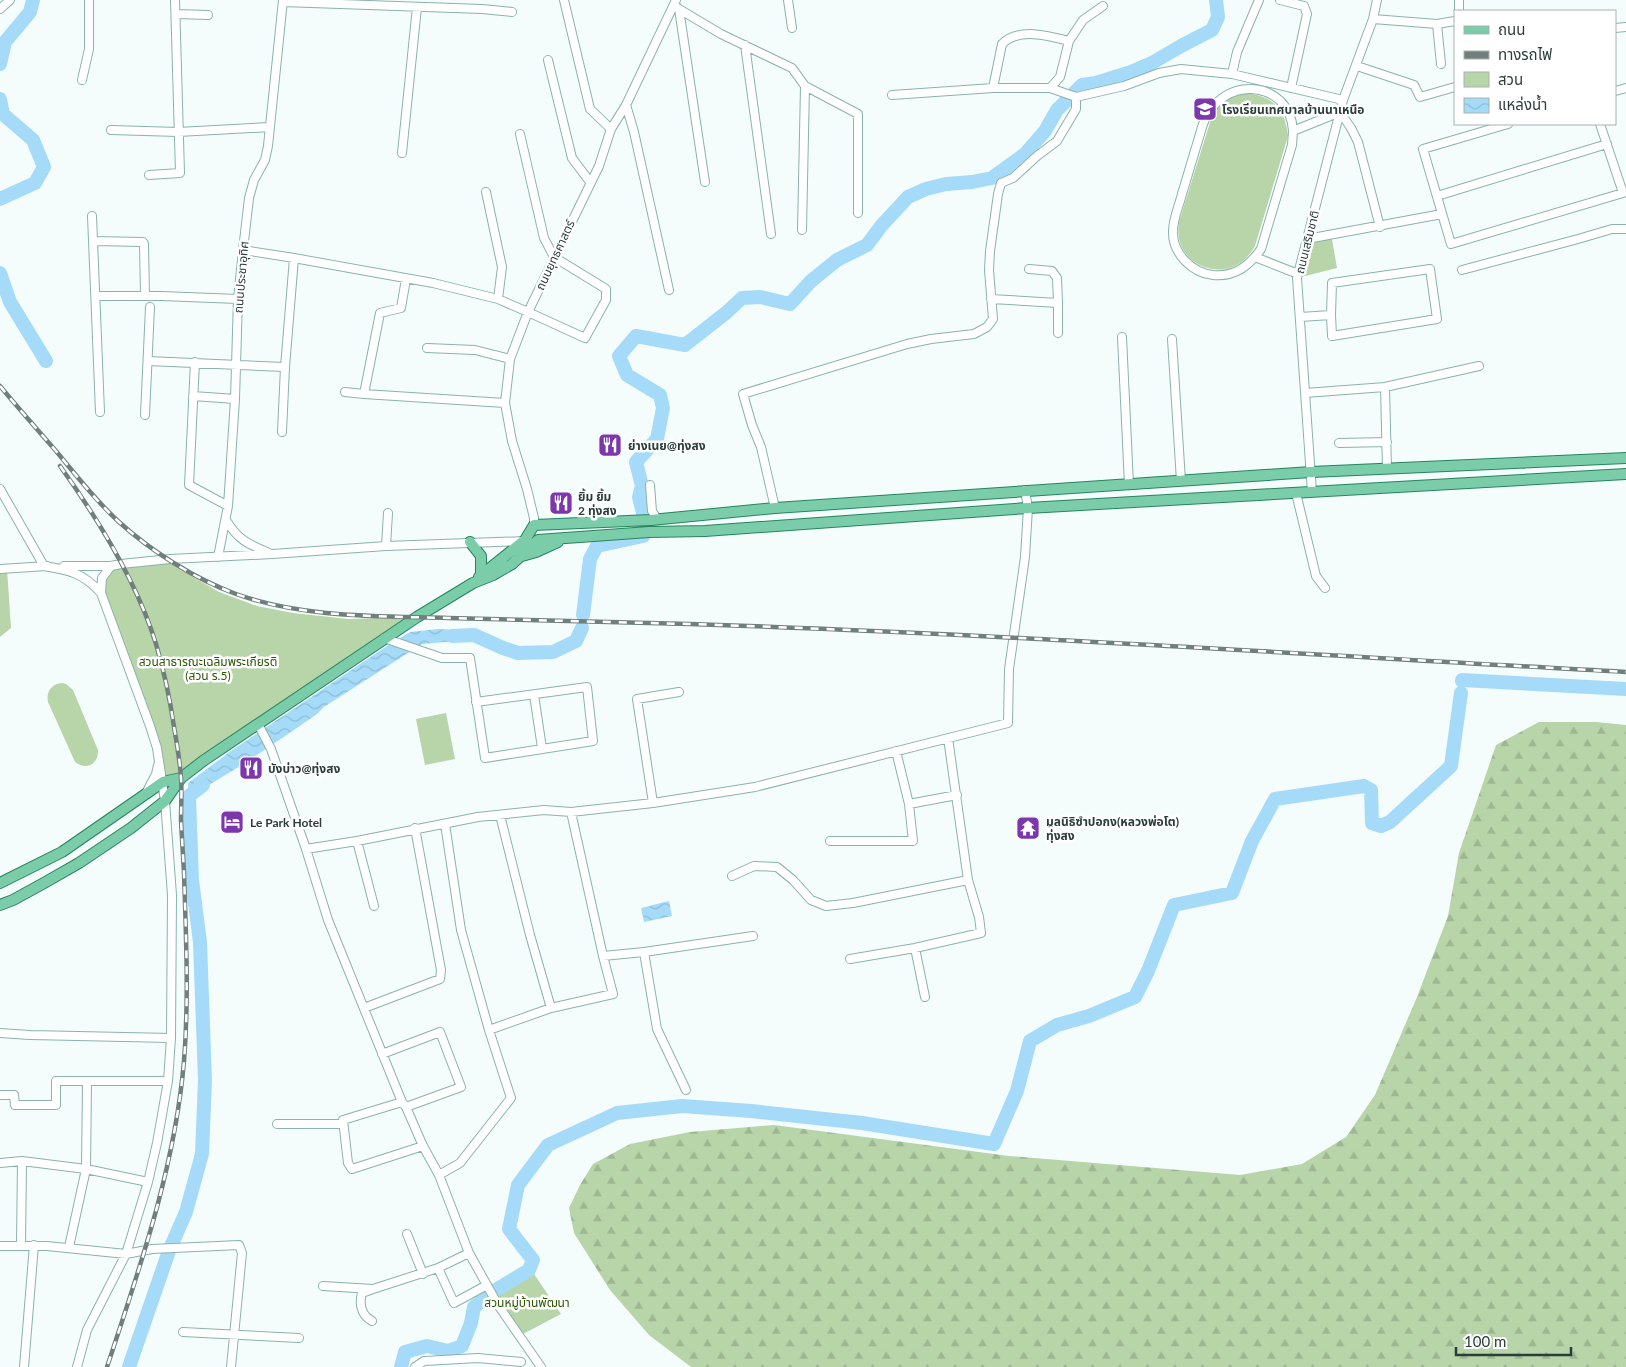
<svg xmlns="http://www.w3.org/2000/svg" width="1626" height="1367" font-family="Lato,'Noto Sans Thai',sans-serif">
  <style>
    .green { fill: #b8d4a9 }
    .forest { fill: url(#forest-firs) }
    .water { fill: url(#water-waves) }
    .lines { fill: none; stroke-linecap: round; stroke-linejoin: round }
    .river { stroke: #a5dbf9; stroke-width: 14 }
    .minor-casing { stroke: #89b3ac; stroke-width: 10 }
    .major-casing { stroke: #26855e; stroke-width: 12 }
    .minor { stroke: #fff; stroke-width: 8 }
    .major { stroke: #7bcdaa; stroke-width: 10 }
    .rail-casing { stroke: #707f7c; stroke-width: 4.5 }
    .rail { stroke: #fff; stroke-width: 2.5; stroke-dasharray: 8; stroke-linecap: butt }
    .labels { text-anchor: middle; dominant-baseline: central; stroke-width: 5; stroke-linejoin: round; paint-order: stroke }
    .poi-label { font-size: 12px; font-weight: bold; fill: #2b3d3a; stroke: #fff; text-anchor: start }
    .street-label { font-size: 12px; fill: #2b3d3a; stroke: #fff }
    .park-label { font-size: 12px; fill: #2a5500; stroke: #fff }
  </style>
  <defs>
    <pattern id="forest-firs" width="22" height="20" patternUnits="userSpaceOnUse" patternTransform="scale(1.25)"><rect width="22" height="20" fill="#b8d4a9"/><path d="M5 1l3.5 6h-7zM16 11l3.5 6h-7z" fill="#9eb792"/></pattern>
    <pattern id="water-waves" width="16" height="10" patternUnits="userSpaceOnUse" patternTransform="scale(1.25)"><rect width="16" height="10" fill="#a5dbf9"/><path d="M0 5q4-4 8 0t8 0" fill="none" stroke="#8ebdd6"/></pattern>
  </defs>
  <rect width="100%" height="100%" fill="#f4fdfb"/>
  <!-- green -->
  <path class="green" d="M1245,93C1273,96 1285,108 1288,136L1255,246C1250,254 1245,261 1237,265C1217,276 1189,266 1181,245C1178,237 1178,230 1179,222L1213,113C1222,101 1230,97 1245,93Z
    M1331,234L1337,268L1297,278L1307,239Z
    M164,560L219,592L257,606L293,613L348,619L417,617L203,761L163,782L157,748L101,593L102,578L111,566Z
    M0,569H7L11,628L0,637Z
    M62,683L66,684L73,690L98,750C99,764 86,771 75,762L48,702C46,692 51,684 62,683Z
    M446,713L455,759L425,765L416,719Z
    M532,1271L561,1314L523,1334L494,1291Z"/>
  <!-- forest -->
  <path class="forest" d="M1539,722H1596L1626,725V1367H691L649,1335L610,1290L574,1233L569,1208L580,1185L593,1164L630,1144L690,1132L774,1125L1009,1156L1240,1175L1302,1164L1346,1137L1375,1095L1417,997L1448,916L1459,853L1496,745Z"/>
  <!-- water -->
  <path class="water" d="M438,629L471,631L470,640L422,644L324,707L317,714C275,743 234,772 189,796L188,783L231,751L387,646L410,632Z
    M669,901L672,916L644,922L641,908Z"/>
  <g class="lines">
    <!-- river -->
    <path class="river" d="M0,64L5,42L30,12L33,0
      M0,99L3,114L33,140L44,167L35,183L0,199
      M0,273L10,302L46,361
      M583,615L590,559L597,546L643,536V513L639,497L642,486L636,462L657,439L663,408L660,395L627,375L619,356L636,336L685,345L727,312L742,298L760,297L790,304L811,281L837,260L867,245L882,225L908,197L926,189L946,184L972,182L992,178L1025,154L1045,131L1057,110L1082,85L1096,83L1131,72L1152,63L1181,46L1212,30L1218,17L1216,0
      M452,636L474,635L503,648L518,653L553,652L576,641L582,628
      M1462,681V680L1626,689
      M129,1367L169,1251L186,1212L202,1154L205,1080L200,942L192,880L189,796L203,785
      M401,1367L405,1352L427,1346L448,1351L462,1346L471,1323L474,1307L494,1291L529,1270L533,1260L509,1229L518,1185L548,1145L617,1113L682,1106L751,1111L862,1123L994,1144L1017,1091L1030,1041L1057,1025L1089,1016L1135,997L1148,971L1174,905L1232,893L1252,841L1275,799L1364,786L1371,790L1372,823L1381,826L1390,822L1451,766L1461,693"/>
    <!-- minor casing -->
    <g class="minor-casing">
      <path id="minor" d="M564,0L590,109L611,129
        M788,0L792,28
        M1280,0L1304,6L1307,14L1291,88
        M1459,0V11
        M283,2L482,9L512,12
        M674,5L679,9L721,34L792,68L805,86L858,114V213
        M0,9L10,0
        M679,9L705,182
        M176,14L208,15
        M1373,19L1437,24L1441,64
        M1437,24L1455,21
        M1615,28L1626,27
        M745,45L771,234
        M548,60L572,158L590,182
        M1357,66L1414,85L1420,97L1455,87
        M1232,74L1237,52L1259,0
        M82,80L89,49V0
        M993,88L1002,44C1018,27 1050,36 1069,41
        M1050,88L1060,77L1069,41L1083,20L1103,6
        M1615,91L1626,88
        M892,95L993,88H1050L1076,97L1124,86L1159,73L1181,69L1232,74L1343,100
        M626,105L634,132L669,290
        M1508,124L1423,149L1451,244L1623,193L1600,124
        M111,130L178,132L270,127
        M1293,131L1292,145L1261,249C1249,266 1235,277 1213,275C1192,273 1172,253 1173,231C1173,219 1179,206 1182,194C1189,171 1196,147 1203,124C1221,74 1290,79 1293,131L1340,112L1351,128L1358,142L1380,227
        M402,153L417,7
        M149,175L180,173L175,0
        M486,192L502,267L498,299
        M1437,196L1607,144
        M92,216L100,412
        M802,230L805,86
        M1307,239L1442,214
        M93,241L143,242L144,244L145,296
        M243,250L294,258L433,283L498,299L528,312L585,338L606,300V289L554,257L544,238L520,134
        M1255,257L1298,274
        M1029,269L1052,271L1057,278L1058,303
        M1462,270L1578,239L1612,229H1626
        M406,279L401,308L380,313L364,394L505,403
        M96,296H161L238,299
        M991,299L1058,303V333
        M1300,317L1331,315L1332,283L1430,269L1437,319L1332,336L1331,315
        M1122,337L1129,485
        M1172,339L1181,481
        M427,348L475,350L510,359
        M148,361L285,367
        M195,362L189,485L228,506
        M345,392L364,394
        M1305,393L1385,387
        M193,396L235,399
        M145,415L150,307
        M282,432L285,367L294,258
        M1339,443L1387,442
        M1387,469L1385,387L1479,366
        M650,485L652,511L657,519
        M0,489L44,566C69,570 83,573 101,593L150,726L157,748L165,801L172,895L171,1038
        M1312,492L1297,278L1343,100L1373,19L1377,0
        M1296,493L1316,576L1325,588
        M775,508L761,447L752,425L743,394L907,344L931,339L974,334L987,327L993,319L989,270L990,251L998,194L1001,183L1013,178L1037,156L1057,141L1076,109V97
        M226,520C238,540 248,544 269,553
        M534,525V518L527,489L512,441L505,403L510,359L528,312L599,166L611,129L626,105L676,0
        M386,546L388,513
        M218,557L228,506L235,399L238,299L243,250L249,198L254,180L265,160L268,146L283,0
        M64,566H111L121,564L170,559L272,554L386,546L526,541
        M0,569L47,566
        M101,593L102,578L111,566
        M384,638L442,658H470L485,758L593,741L587,687L476,702
        M534,695L542,748
        M258,724L271,749L306,849L328,920L402,1102L406,1107L423,1146L439,1175L469,1253L498,1305L541,1367
        M146,793L156,774L158,765
        M653,803L637,699L679,692
        M909,804L957,795
        M500,815L530,935L551,1008
        M357,841L374,906
        M830,841H913L909,804L896,751
        M306,849L357,841L478,817L544,810L571,812L653,803L755,787L1008,723L1009,669L1025,557L1028,508L1025,490
        M732,876L754,866L777,867L793,880L811,900L826,906L853,903L968,880
        M915,948L925,997
        M644,952L657,1029L686,1090
        M603,956L644,952L753,936
        M850,959L915,948L981,933L979,917L968,880L948,738
        M364,1008L440,979L441,970L415,828
        M489,1030L551,1008L613,994L603,956L571,812
        M0,1033L30,1035L171,1038L168,1081L157,1143L148,1182
        M382,1054L440,1032L461,1087L406,1107
        M0,1095H14L15,1105H56V1081H168
        M402,1102L343,1120L348,1163L352,1169L423,1146
        M277,1124H343
        M0,1163L22,1161L86,1169L69,1247
        M439,1175L460,1163L511,1098L489,1030L461,930L445,824
        M407,1234L423,1274
        M21,1245L22,1161
        M0,1246H47L126,1254L152,1249L239,1245L242,1253L231,1367
        M438,1268L454,1303L487,1285
        M323,1286L373,1289L362,1293C359,1304 361,1315 372,1321
        M373,1289L438,1268L469,1253
        M183,1332L299,1338
        M24,1367L34,1245
        M77,1367L87,1330L126,1254L148,1182L86,1169L87,1081
        M415,1367L424,1361L478,1358L521,1362"/>
    </g>
    <!-- major casing -->
    <g class="major-casing">
      <path id="major" d="M470,542L481,556V576
        M522,556L536,552L558,542
        M479,577L525,540L534,525L651,520L775,508L1311,472L1626,458
        M0,883L62,852L163,782L181,778
        M0,905L13,900L44,883L79,863L131,828L165,801L181,778L203,761L417,617L473,583L493,575L512,564L538,540L649,532L705,531L1028,508L1626,474"/>
    </g>
    <!-- minor -->
    <use href="#minor" class="minor"/>
    <!-- major -->
    <use href="#major" class="major"/>
    <!-- rail casing -->
    <g class="rail-casing">
      <path id="rail" d="M0,386C18,408 37,429 56,451C76,475 95,500 119,522C151,551 195,579 236,594C303,618 378,616 448,618C529,620 609,622 689,624C1002,634 1314,655 1626,672
        M60,466C98,519 137,582 156,644C164,671 170,699 174,727C177,744 180,761 181,778C182,792 181,807 181,821C182,838 183,855 184,873C186,936 189,998 184,1061C175,1167 140,1267 107,1367"/>
    </g>
    <!-- rail -->
    <use href="#rail" class="rail"/>
  </g>
  <!-- icons -->
  <defs>
    <g id="school-square" transform="scale(1.25)"><rect x="-9" y="-9" width="18" height="18" rx="4" fill="#7b37ab" stroke="#fff"/><path d="M0-5L7-2L0 1L-7-2ZM-4 1L0 2.5L4 1V4Q0 6-4 4Z" fill="#fff"/></g>
    <g id="restaurant-square" transform="scale(1.25)"><rect x="-9" y="-9" width="18" height="18" rx="4" fill="#7b37ab" stroke="#fff"/><path d="M-5-6h1v4h1v-4h1v4h1v-4h1v5L-1.5 .5V6h-2V.5L-5-1ZM5-6V6H3V1.5H1.5Q1.5-4 5-6Z" fill="#fff"/></g>
    <g id="hotel-square" transform="scale(1.25)"><rect x="-9" y="-9" width="18" height="18" rx="4" fill="#7b37ab" stroke="#fff"/><path d="M-6-4.5h1.5V1H6V5H4.5V3h-9V5H-6ZM-4 0a1.8 1.8 0 1 1 3.6 0ZM.5 0V-2.5h3Q6-2.5 6 0Z" fill="#fff"/></g>
    <g id="temple-square" transform="scale(1.25)"><rect x="-9" y="-9" width="18" height="18" rx="4" fill="#7b37ab" stroke="#fff"/><path d="M0-6L5-2H3V0L6.5 2.5H4V6H1.5V3h-3V6H-4V2.5H-6.5L-3 0V-2H-5Z" fill="#fff"/></g>
  </defs>
  <g fill-rule="evenodd">
    <use href="#school-square" x="1205" y="109"/>
    <use href="#restaurant-square" x="610" y="445"/>
    <use href="#restaurant-square" x="561" y="503"/>
    <use href="#restaurant-square" x="251" y="768"/>
    <use href="#hotel-square" x="232" y="822"/>
    <use href="#temple-square" x="1028" y="828"/>
  </g>
  <g class="labels">
    <!-- poi labels -->
    <g class="poi-label">
      <text x="1222" y="109">โรงเรียนเทศบาลบ้านนาเหนือ</text>
      <text x="628" y="445">ย่างเนย@ทุ่งสง</text>
      <text x="578" y="496">ยิ้ม ยิ้ม<tspan x="578" dy="14">2 ทุ่งสง</tspan></text>
      <text x="268" y="768">บังบ่าว@ทุ่งสง</text>
      <text x="1046" y="821">มูลนิธิซำปอกง(หลวงพ่อโต)<tspan x="1046" dy="14">ทุ่งสง</tspan></text>
      <text x="250" y="822">Le Park Hotel</text>
    </g>
    <!-- street labels -->
    <g class="street-label">
      <text transform="translate(1307 242) rotate(-76)">ถนนเสริมชาติ</text>
      <text transform="translate(555 255) rotate(-65)">ถนนยุทธศาสตร์</text>
      <text transform="translate(241 277) rotate(-85)">ถนนประชาอุทิศ</text>
    </g>
    <!-- park labels -->
    <g class="park-label">
      <text x="208" y="661">สวนสาธารณะเฉลิมพระเกียรติ<tspan x="208" dy="14">(สวน ร.5)</tspan></text>
      <text x="527" y="1302">สวนหมู่บ้านพัฒนา</text>
    </g>
  </g>
  <!-- legend -->
  <rect x="1454" y="10" width="162" height="115" fill="#ffffff" stroke="#aab1b0"/>
  <rect x="1464" y="26" width="25" height="8" fill="#7bcdaa" stroke="#aab1b0"/>
  <text x="1498" y="35" font-size="15" fill="#2b3d3a">ถนน</text>
  <rect x="1464" y="51" width="25" height="8" fill="#707f7c" stroke="#aab1b0"/>
  <text x="1498" y="60" font-size="15" fill="#2b3d3a">ทางรถไฟ</text>
  <rect x="1464" y="72" width="25" height="15" fill="#b8d4a9" stroke="#aab1b0"/>
  <text x="1498" y="85" font-size="15" fill="#2b3d3a">สวน</text>
  <rect x="1464" y="98" width="25" height="15" fill="url(#water-waves)" stroke="#aab1b0"/>
  <text x="1498" y="110" font-size="15" fill="#2b3d3a">แหล่งน้ำ</text>
  <!-- scale -->
  <path d="M1456 1347v8h115v-8" fill="none" stroke="#2b3d3a" stroke-width="2.5"/>
  <text x="1464" y="1347" font-size="15" fill="#2b3d3a" stroke="#ffffff" stroke-width="4" paint-order="stroke">100 m</text>
</svg>
